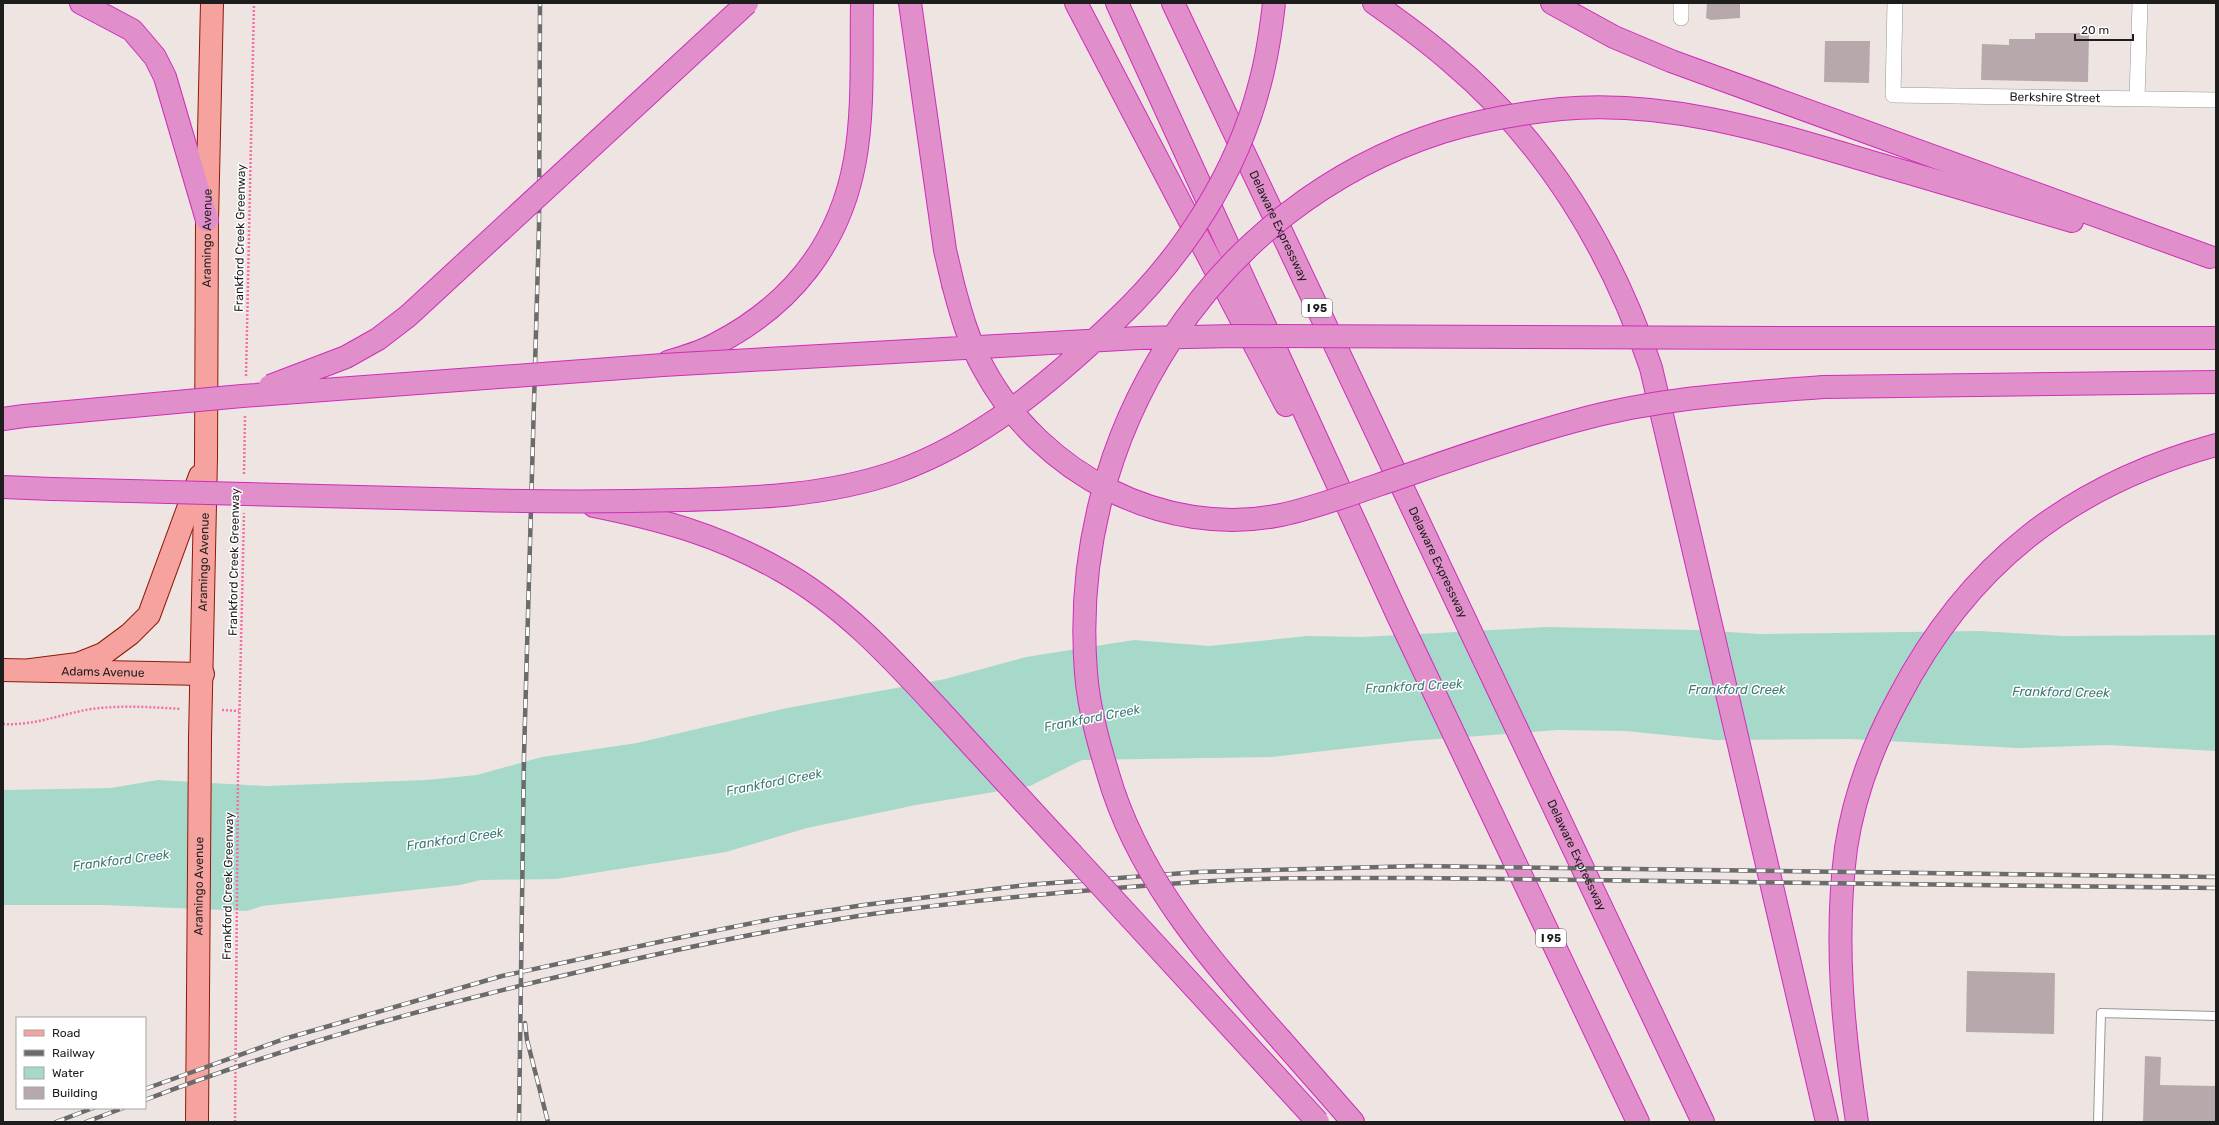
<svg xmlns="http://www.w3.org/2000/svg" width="2219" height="1125" font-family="Rubik,sans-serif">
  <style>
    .water { fill: #a6d9c9 }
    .building { fill: #b7a9ab }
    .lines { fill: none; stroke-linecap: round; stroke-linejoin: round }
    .lane-casing { stroke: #979797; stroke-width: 10 }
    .street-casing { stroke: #979797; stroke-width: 16 }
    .primary-casing { stroke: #8e1a08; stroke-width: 24 }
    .highway-casing { stroke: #cf2dbb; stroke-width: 24 }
    .path { stroke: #f270a8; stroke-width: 2.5; stroke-dasharray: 2 2; stroke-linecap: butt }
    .lane { stroke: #fff; stroke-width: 8 }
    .street { stroke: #fff; stroke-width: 15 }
    .primary { stroke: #f6a29f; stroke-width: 22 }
    .highway { stroke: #e18fca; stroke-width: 22 }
    .rail-casing { stroke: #6b6b6b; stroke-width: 4.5 }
    .rail { stroke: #fff; stroke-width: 3; stroke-dasharray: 9; stroke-linecap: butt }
    .highway-bridge-casing { stroke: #cf2dbb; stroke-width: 24; stroke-linecap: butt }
    .highway-bridge { stroke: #e18fca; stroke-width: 22 }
    .labels { text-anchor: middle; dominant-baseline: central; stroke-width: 3; stroke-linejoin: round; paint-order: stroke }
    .shield { fill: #fff; stroke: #616161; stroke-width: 1 }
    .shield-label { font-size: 11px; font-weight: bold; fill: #1d1d1d }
    .street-label { font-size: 12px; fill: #1d1d1d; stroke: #fff }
    .water-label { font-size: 13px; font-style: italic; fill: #3c7a78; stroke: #fff }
  </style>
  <rect width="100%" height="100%" fill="#eee5e3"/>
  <!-- water -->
  <path class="water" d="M1548,627L1696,630L1760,634L1980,631L2063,636L2216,635V751L2108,745L2018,748L1850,739L1716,740L1625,731L1558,730L1411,741L1272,757L1082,760L1030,786L916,805L807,828L726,852L556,879L481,880L460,885L262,906L247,911L104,905H3V790L111,788L158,780L266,786L426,780L477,775L542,757L637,743L787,708L945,679L1026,657L1134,640L1209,646L1308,636L1362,637Z"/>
  <!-- building -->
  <path class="building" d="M1707,3H1740V18L1711,20L1706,18Z
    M2035,33H2089L2088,82L1981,80L1982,44L2009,45V39H2035Z
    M1825,41H1870L1869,83L1824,82Z
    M1967,971L2055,973L2054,1034L1966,1032Z
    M2145,1056L2161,1057L2160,1085L2216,1086V1122H2143Z"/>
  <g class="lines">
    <!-- lane casing -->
    <g class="lane-casing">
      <path id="lane" d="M2098,1122L2101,1013L2216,1016"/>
    </g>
    <!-- street casing -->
    <g class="street-casing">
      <g id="street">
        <path id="s1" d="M1895,3L1893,95L2216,100"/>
        <path d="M1681,18V3"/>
        <path d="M2137,98L2140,3"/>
      </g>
    </g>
    <!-- primary casing -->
    <g class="primary-casing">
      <g id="primary">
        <path id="s2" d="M3,670L203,674"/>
        <path d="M31,670L78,664L103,654L130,634L149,615L200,476"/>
        <path id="s3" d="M197,1122L200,738L206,458L207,220L212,3"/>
      </g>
    </g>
    <!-- highway casing -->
    <g class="highway-casing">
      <g id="highway">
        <path d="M81,3L132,30L155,57L165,77L207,220"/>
        <path d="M910,3L945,250L953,284"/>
        <path d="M1076,3L1286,405"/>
        <path d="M1117,3L1397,614L1638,1122"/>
        <path id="s4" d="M1173,3L1703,1122"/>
        <path d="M1374,3C1401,22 1427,41 1451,62C1546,142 1612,251 1651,368L1827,1122"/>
        <path d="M1552,3L1614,37L1671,61L2210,257"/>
        <path d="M1906,172L2072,221"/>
        <path d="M1806,338H2216"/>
        <path d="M668,362C684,357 702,352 716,344C791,305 840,244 855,160C864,110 861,54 862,3"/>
        <path d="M1824,387L2216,382"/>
        <path d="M3,419L24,416"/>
        <path d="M3,487L52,489"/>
        <path d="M594,506C663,520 718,535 780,570C845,606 895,662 945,716C987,762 1029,808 1071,853"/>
        <path d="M1282,1041L1353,1122"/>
        <path d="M1857,1122C1843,1031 1834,940 1846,848C1854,796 1873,745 1898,699C1968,564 2070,485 2216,445"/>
      </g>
    </g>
    <!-- path -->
    <path class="path" d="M246,376L254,3
      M244,474L245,415
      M222,710L239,711
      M3,724C34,726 61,714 91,709C121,705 151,707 181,709
      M235,1122L238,775L244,513"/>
    <!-- lane -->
    <use href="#lane" class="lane"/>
    <!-- street -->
    <use href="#street" class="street"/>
    <!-- primary -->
    <use href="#primary" class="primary"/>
    <!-- highway -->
    <use href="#highway" class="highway"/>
    <!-- rail casing -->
    <g class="rail-casing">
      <path id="rail" d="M525,1023L527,1040L548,1122
        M145,1089L284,1039L502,976L668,940L773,919L864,905L1026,885L1198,872L1419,866L2216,877
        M145,1100C283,1047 426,1007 570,974C668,951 766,930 865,915C975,899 1086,890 1196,882C1270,877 1344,878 1418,878L2216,888
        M56,1122L93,1108
        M86,1122L123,1108
        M519,1122L524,755L539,226L540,3"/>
    </g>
    <!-- rail -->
    <use href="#rail" class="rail"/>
    <!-- highway-bridge casing -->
    <g class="highway-bridge-casing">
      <path id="highway-bridge" d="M953,284C961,314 969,343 984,369C1040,473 1164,539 1281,515C1314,508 1346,496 1378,485C1443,463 1508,439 1575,421C1658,398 1739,393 1824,387
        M270,386L346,357L378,339L408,316L747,3
        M24,416L242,396L663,365L1139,338L1235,336L1806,338
        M52,489C193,493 334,497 475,500C545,502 613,502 683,500C754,498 827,496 896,472C980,442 1051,382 1115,321C1182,258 1237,174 1260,83C1267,57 1271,30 1274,3
        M1071,853L1318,1122
        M1282,1041C1214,964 1146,888 1113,790C1101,752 1089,712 1086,673C1067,434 1212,206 1442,132C1481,120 1521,113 1561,109C1679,98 1793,140 1906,172"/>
    </g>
    <!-- highway-bridge -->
    <use href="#highway-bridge" class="highway-bridge"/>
  </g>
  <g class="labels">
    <!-- shield labels -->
    <g class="shield">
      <rect x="1302" y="299" width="30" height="18" rx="3"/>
      <rect x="1536" y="929" width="30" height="18" rx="3"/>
    </g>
    <g class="shield-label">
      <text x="1317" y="308">I 95</text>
      <text x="1551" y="938">I 95</text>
    </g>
    <!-- street labels -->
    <g class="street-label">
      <text stroke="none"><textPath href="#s1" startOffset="254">Berkshire Street</textPath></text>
      <text stroke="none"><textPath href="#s4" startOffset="247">Delaware Expressway</textPath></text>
      <text transform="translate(240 238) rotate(-89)">Frankford Creek Greenway</text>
      <text stroke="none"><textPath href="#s3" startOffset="884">Aramingo Avenue</textPath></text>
      <text transform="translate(234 562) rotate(-89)">Frankford Creek Greenway</text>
      <text stroke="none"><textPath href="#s3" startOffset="560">Aramingo Avenue</textPath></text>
      <text stroke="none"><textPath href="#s4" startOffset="619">Delaware Expressway</textPath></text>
      <text stroke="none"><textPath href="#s2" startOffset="100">Adams Avenue</textPath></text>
      <text stroke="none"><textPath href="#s4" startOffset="943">Delaware Expressway</textPath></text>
      <text stroke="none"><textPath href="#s3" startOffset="236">Aramingo Avenue</textPath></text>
      <text transform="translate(228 886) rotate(-89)">Frankford Creek Greenway</text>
    </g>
    <!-- water labels -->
    <g class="water-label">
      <text transform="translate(1414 686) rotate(-3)">Frankford Creek</text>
      <text x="1737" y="689">Frankford Creek</text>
      <text transform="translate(2061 692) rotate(1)">Frankford Creek</text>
      <text transform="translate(1092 718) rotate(-11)">Frankford Creek</text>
      <text transform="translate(774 782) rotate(-11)">Frankford Creek</text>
      <text transform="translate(455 839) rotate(-8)">Frankford Creek</text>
      <text transform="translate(121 860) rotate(-7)">Frankford Creek</text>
    </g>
  </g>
  <!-- border -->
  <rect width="2219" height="1125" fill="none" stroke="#1d1d1d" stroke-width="8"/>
  <!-- legend -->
  <rect x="16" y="1017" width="130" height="92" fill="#ffffff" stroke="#a5a5a5"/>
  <rect x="24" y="1030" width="20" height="6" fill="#f6a29f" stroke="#a5a5a5"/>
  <text x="52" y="1037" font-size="12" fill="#1d1d1d">Road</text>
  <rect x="24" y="1050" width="20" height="6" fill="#6b6b6b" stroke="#a5a5a5"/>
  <text x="52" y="1057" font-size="12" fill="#1d1d1d">Railway</text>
  <rect x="24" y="1067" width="20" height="12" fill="#a6d9c9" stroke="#a5a5a5"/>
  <text x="52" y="1077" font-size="12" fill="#1d1d1d">Water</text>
  <rect x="24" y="1087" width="20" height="12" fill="#b7a9ab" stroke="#a5a5a5"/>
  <text x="52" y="1097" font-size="12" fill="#1d1d1d">Building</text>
  <!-- scale -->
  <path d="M2075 34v6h58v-6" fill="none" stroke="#1d1d1d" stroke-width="2"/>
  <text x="2081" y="34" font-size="12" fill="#1d1d1d" stroke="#ffffff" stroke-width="3" paint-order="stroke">20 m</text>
</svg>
